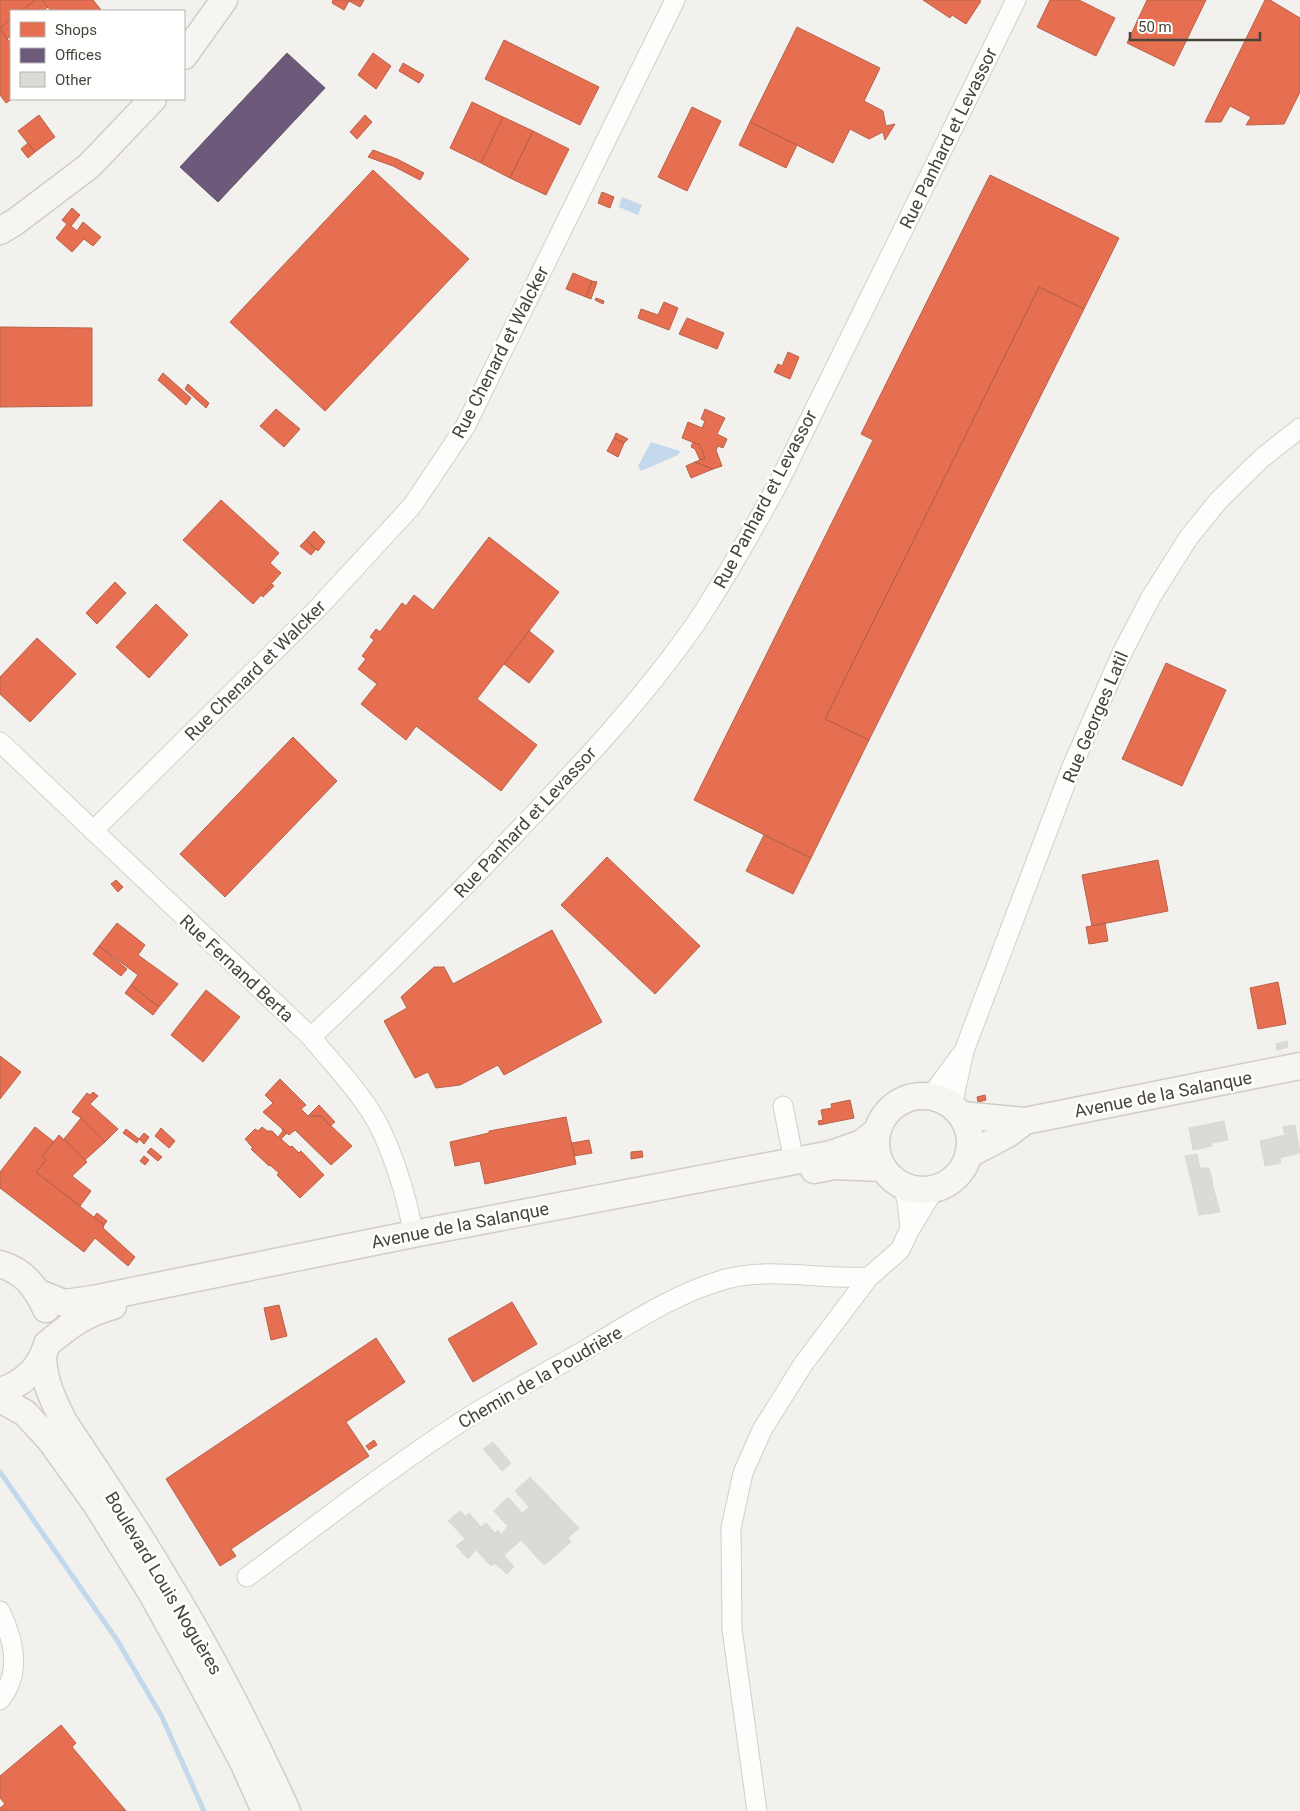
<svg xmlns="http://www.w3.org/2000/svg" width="1300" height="1811" font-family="Roboto,sans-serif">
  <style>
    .water { fill: #c3d8eb }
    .shops { fill: #e76f51; stroke: #b7624a }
    .offices { fill: #6d597a; stroke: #625367 }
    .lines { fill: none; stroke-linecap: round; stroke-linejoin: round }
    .stream { stroke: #c3d8eb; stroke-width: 5 }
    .building { fill: #dcdad6; stroke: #dad8d4 }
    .minor-casing { stroke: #d0cfcb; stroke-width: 21 }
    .secondary-casing { stroke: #d0cec5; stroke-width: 29 }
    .minor { stroke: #fdfdfc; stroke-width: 19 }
    .secondary { stroke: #f6f5f1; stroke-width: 26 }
    .labels { text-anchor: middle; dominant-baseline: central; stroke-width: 5; stroke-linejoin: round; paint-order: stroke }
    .street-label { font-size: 18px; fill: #48443a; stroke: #fff }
  </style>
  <rect width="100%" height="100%" fill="#f2f1ee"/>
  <!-- water -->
  <path class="water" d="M622,197L642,205L638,215L619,207Z
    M651,442L680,451L678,455L641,471L638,466Z"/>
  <!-- shops -->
  <path class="shops" d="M0,0H35L21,11H11V19L0,28Z
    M35,0H42L48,7L43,11H21Z
    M42,0H93L102,11H51Z
    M333,0H364L360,7L349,1L344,10L332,3Z
    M923,0H979L981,1L966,24L952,15L950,18Z
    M1050,0H1079L1115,18L1096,56L1037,27Z
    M1147,0H1206L1174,66L1127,43Z
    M1265,0H1270L1300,18V92L1284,124L1246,125L1251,117L1230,106L1221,122H1205Z
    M11,19V36L7,39L0,28Z
    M797,27L880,68L864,101L883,111L886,126L895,124L885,140L883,132L869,139L850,129L833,163L750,122Z
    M0,29L11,44L12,99L6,103L0,95Z
    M504,40L599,87L580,125L485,79Z
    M373,53L391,66L376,89L358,75Z
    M403,63L424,75L419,83L399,71Z
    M472,102L503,117L481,163L450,148Z
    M692,107L721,121L687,191L658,177Z
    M39,115L55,137L35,152L18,131Z
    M365,115L372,122L357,139L350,132Z
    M503,117L533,131L510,178L481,163Z
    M750,122L797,145L786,168L739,145Z
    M533,131L569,149L546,195L510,178Z
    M28,143L35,152L28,158L21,149Z
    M373,150L397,159L424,173L420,180L393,166L368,157Z
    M373,170L469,259L325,411L230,322Z
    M990,175L1119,238L1084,309L1039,287L825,719L869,740L811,858L694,800L873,440L861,434Z
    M602,192L614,197L610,208L598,203Z
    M72,208L80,215L71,226L77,231L83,222L101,237L93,246L84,239L72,252L56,238L67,224L62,220Z
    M573,273L592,281L586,297L566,289Z
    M592,281L597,282L591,299L586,297Z
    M1039,287L1084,309L869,740L825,719Z
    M596,298L604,301L603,304L595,300Z
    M664,302L678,308L669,330L638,318L641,309L658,315Z
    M687,318L724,333L717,349L679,334Z
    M0,327L92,328V406L0,407Z
    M788,352L799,357L790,379L774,372L778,364L782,366Z
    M163,373L191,398L186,405L158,380Z
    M188,384L209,403L206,408L185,389Z
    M276,409L300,429L284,447L260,426Z
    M705,409L725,418L717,434L727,439L723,448L718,446L716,450L722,466L713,469L695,462L705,458L700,445L682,438L688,422L702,428L705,421L701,419Z
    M616,433L628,439L624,443L614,438Z
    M614,438L624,443L618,457L607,451Z
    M693,442L700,445L705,458L700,460L695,449L691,447Z
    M695,462L713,469L691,478L686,466Z
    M221,500L279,553L270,563L281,573L253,604L183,540Z
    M314,531L325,542L318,551L306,540Z
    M489,537L559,592L477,699L537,745L501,791L416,726L406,740L361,704L377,684L358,669L366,659L362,656L374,640L370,637L376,629L380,632L402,603L406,606L414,595L433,610Z
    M306,540L316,549L311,555L300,546Z
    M115,582L126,593L97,624L86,613Z
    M272,584L274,586L263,597L261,595Z
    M156,604L188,635L149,678L116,647Z
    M529,631L554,651L529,683L504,664Z
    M37,638L76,674L30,722L0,694V677Z
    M1166,663L1226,690L1182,786L1122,759Z
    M293,737L337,781L225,897L180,854Z
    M764,835L811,858L793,894L746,871Z
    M607,857L700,946L655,994L561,905Z
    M1158,860L1168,911L1092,926L1082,875Z
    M116,880L123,887L118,892L111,884Z
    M117,923L145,945L138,955L178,984L159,1007L131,985L138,975L99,946Z
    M1105,923L1108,941L1089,944L1086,927Z
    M552,930L602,1022L504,1075L498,1065L460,1085L436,1088L428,1072L415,1078L384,1021L407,1008L401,997L434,967H444L453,984Z
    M99,946L127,969L121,976L93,954Z
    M1278,982L1286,1024L1258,1029L1250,988Z
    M131,985L159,1007L153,1015L125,993Z
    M206,990L240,1017L203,1062L171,1035Z
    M0,1056L21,1072L0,1099Z
    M280,1079L306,1105L301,1109L309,1117L321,1116L352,1146L331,1165L295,1130L289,1135L263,1112L273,1103L265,1095Z
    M93,1092L98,1096L90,1104L118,1129L105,1142L81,1118L72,1112L87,1093L90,1095Z
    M985,1095L986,1100L978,1102L977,1097Z
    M850,1100L854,1118L819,1125L818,1121L823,1120L821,1110L832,1108L831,1104Z
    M319,1105L335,1122L330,1126L321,1116H308Z
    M566,1117L576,1164L485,1184L480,1161L455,1166L450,1142L489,1133V1131Z
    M81,1118L105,1142L85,1160L64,1139Z
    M35,1127L54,1142L42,1156L46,1160L36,1172L104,1225L103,1228L135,1257L128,1266L95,1238L84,1252L0,1188V1172Z
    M262,1127L267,1131H272L278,1137L283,1131L282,1128L287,1133L281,1139L290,1147L292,1146L299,1153L301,1151L324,1175L300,1198L277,1175L279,1173L270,1165L269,1166L251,1149L253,1148L245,1139L255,1129L258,1131Z
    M161,1128L175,1141L169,1148L155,1136Z
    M126,1129L139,1139L137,1143L123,1133Z
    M144,1133L149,1137L144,1144L139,1139Z
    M59,1135L87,1162L72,1176L91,1191L80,1206L36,1172L46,1160L42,1156Z
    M589,1140L592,1153L574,1156L572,1143Z
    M151,1148L162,1157L158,1161L147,1152Z
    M642,1151L643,1157L631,1159V1152Z
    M144,1156L149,1160L145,1165L140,1161Z
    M97,1213L107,1221L104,1225L94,1217Z
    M512,1302L537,1344L473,1382L448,1339Z
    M279,1305L287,1336L271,1340L264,1308Z
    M376,1338L405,1382L346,1422L369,1456L231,1549L236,1556L220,1566L166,1479Z
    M374,1440L377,1445L369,1450L366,1446Z
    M61,1725L76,1743L72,1747L126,1811H0V1808L5,1804L0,1798V1776Z"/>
  <!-- offices -->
  <path class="offices" d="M287,53L325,88L218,202L180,167Z"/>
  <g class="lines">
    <!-- stream -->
    <path class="stream" d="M0,1472L117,1640L162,1717L204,1811"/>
  </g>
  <!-- building -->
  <path class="building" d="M1287,1041L1288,1047L1277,1050L1276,1044Z
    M1224,1121L1228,1140L1212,1143V1146L1193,1150L1189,1128Z
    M1295,1125L1300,1153L1280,1158L1281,1163L1265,1166L1260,1141L1285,1135L1283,1127Z
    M1197,1154L1200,1168H1209L1213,1183L1204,1184L1202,1174L1190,1176L1185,1156Z
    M1202,1174L1205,1191L1194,1193L1190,1176Z
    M1212,1183L1220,1212L1199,1215L1194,1193L1205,1191L1204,1184Z
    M493,1442L511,1463L502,1471L483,1449Z
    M530,1477L555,1503L549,1510L538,1499L529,1507L515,1491Z
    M508,1497L516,1506L501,1519L494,1511Z
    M538,1499L549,1510L531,1526L556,1555L544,1565L508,1526Z
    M555,1503L571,1520L546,1543L531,1526Z
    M516,1506L522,1513L508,1526L501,1519Z
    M460,1511L465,1516L453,1526L448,1521Z
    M469,1513L504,1554L491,1566L453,1526Z
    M571,1520L579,1528L568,1538L571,1542L556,1555L546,1543Z
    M486,1523L495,1533L498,1530L501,1535L508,1526L521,1540L504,1555L514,1567L507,1574L494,1563L504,1554L481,1527Z
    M465,1539L475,1551L468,1559L456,1546Z"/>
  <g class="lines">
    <!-- minor casing -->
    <g class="minor-casing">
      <path id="minor" d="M0,742L311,1037C331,1062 354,1085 371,1112C390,1142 408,1198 413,1234
        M93,831L317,609L412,506L465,427L675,0
        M311,1037C380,973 446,906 511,838C576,770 642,701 696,623C726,578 752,531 778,484L1016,0
        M931,1096L960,1056
        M783,1106L794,1161
        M952,1106L964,1051L1071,769L1122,653L1151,597L1189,537L1219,500L1262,458L1300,428
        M903,1186L907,1201L910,1229
        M247,1577C320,1523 391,1467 467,1418C505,1394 546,1373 585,1350C630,1324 675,1293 726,1279C769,1267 823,1280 869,1277
        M0,1611C14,1640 22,1672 0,1700
        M757,1811L732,1629L731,1528L743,1473L762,1430L804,1363L869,1277L900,1250L910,1229L935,1188"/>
    </g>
    <!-- secondary casing -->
    <g class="secondary-casing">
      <path id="secondary" d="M184,56L224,0
        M0,231L15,222L89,166L153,99
        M876 1143a47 47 0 1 1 94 0a47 47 0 1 1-94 0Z
        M961,1115L1025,1121L1300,1066
        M968,1155L1008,1134L1025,1121
        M814,1170L834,1166L883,1168
        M0,1264C24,1271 36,1287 46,1309
        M39,1293L64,1303L93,1299L413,1234L831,1154L862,1143L877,1131
        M47,1344C70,1325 84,1314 113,1306
        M43,1357C44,1382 53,1400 64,1422C99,1475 135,1527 167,1582C212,1655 251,1733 287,1811
        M0,1391C21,1385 38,1370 45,1350
        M0,1399L25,1413L50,1440L96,1504L151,1592L194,1670L244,1764L265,1811"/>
    </g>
    <!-- minor -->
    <use href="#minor" class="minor"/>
    <!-- secondary -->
    <use href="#secondary" class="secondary"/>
  </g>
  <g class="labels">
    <!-- street labels -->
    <g class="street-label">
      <text transform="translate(948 138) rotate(-64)">Rue Panhard et Levassor</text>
      <text transform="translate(500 352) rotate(-63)">Rue Chenard et Walcker</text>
      <text transform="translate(765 499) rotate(-62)">Rue Panhard et Levassor</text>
      <text transform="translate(255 670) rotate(-45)">Rue Chenard et Walcker</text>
      <text transform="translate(1095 717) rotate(-67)">Rue Georges Latil</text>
      <text transform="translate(525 822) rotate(-47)">Rue Panhard et Levassor</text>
      <text transform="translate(237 968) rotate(43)">Rue Fernand Berta</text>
      <text transform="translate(1163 1094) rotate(-11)">Avenue de la Salanque</text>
      <text transform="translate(460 1225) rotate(-11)">Avenue de la Salanque</text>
      <text transform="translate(540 1377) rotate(-30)">Chemin de la Poudrière</text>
      <text transform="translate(164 1583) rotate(59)">Boulevard Louis Noguères</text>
    </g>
  </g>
  <!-- legend -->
  <rect x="10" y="10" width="175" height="90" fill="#ffffff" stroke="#b6b4b0"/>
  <rect x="20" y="22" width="25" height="15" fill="#e76f51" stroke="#b6b4b0"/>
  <text x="55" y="35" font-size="15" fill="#48443a">Shops</text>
  <rect x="20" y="48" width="25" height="15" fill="#6d597a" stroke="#b6b4b0"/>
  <text x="55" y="60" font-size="15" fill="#48443a">Offices</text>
  <rect x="20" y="72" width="25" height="15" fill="#dcdad6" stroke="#b6b4b0"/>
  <text x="55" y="85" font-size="15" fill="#48443a">Other</text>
  <!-- scale -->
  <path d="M1130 32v8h130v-8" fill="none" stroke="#48443a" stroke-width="2.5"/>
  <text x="1138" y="32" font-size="15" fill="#48443a" stroke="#ffffff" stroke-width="4" paint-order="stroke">50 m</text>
</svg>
